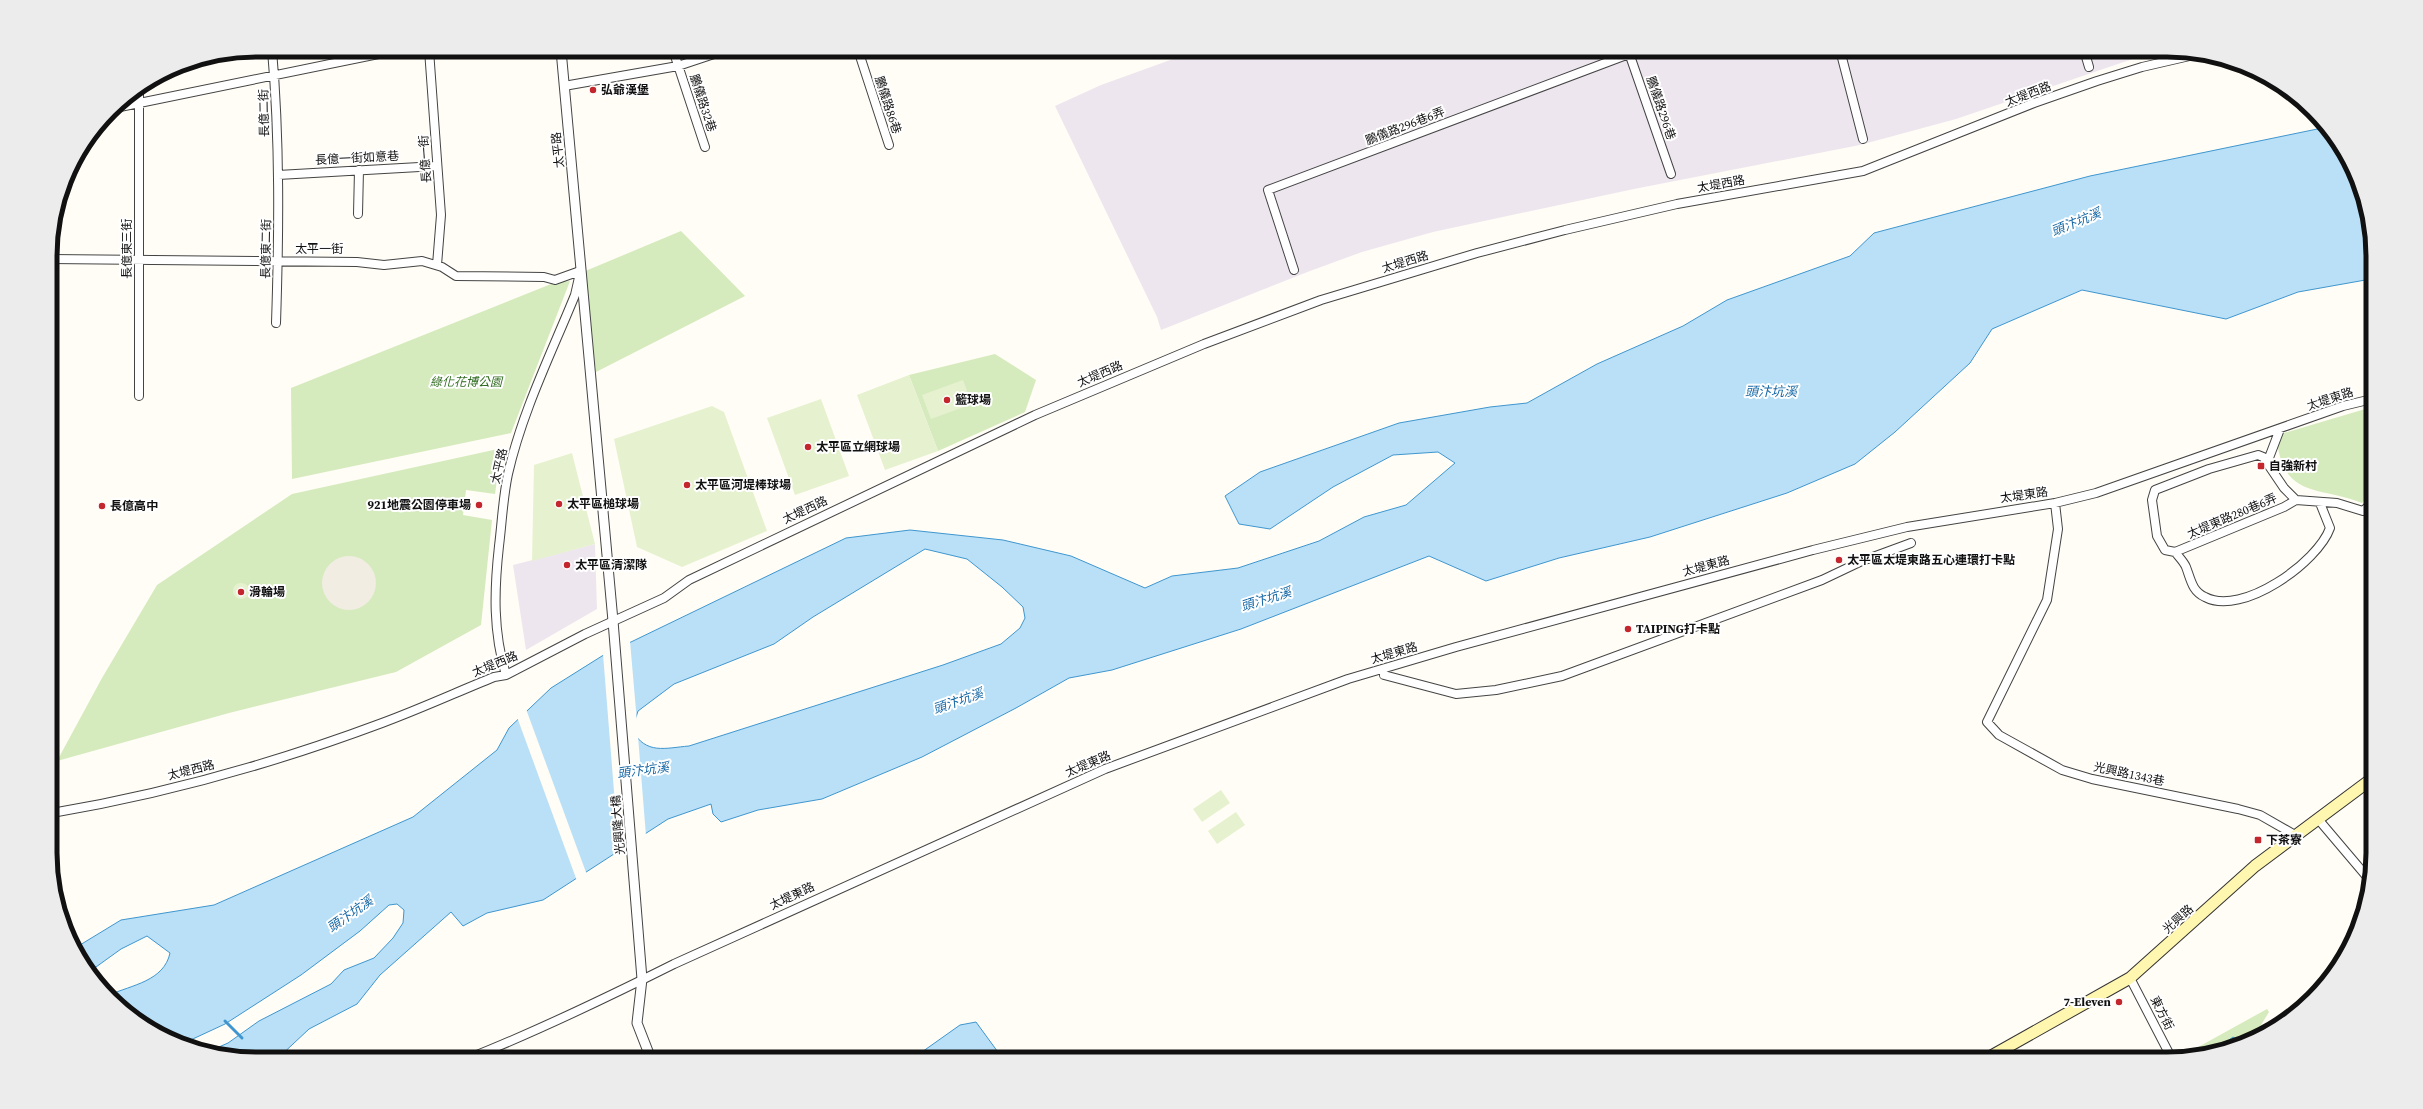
<svg xmlns="http://www.w3.org/2000/svg" width="2423" height="1109" font-family="'Source Serif 4','Noto Sans TC',serif">
  <style>
    .industrial { fill: #eee6ef }
    .green { fill: #d5ebbd }
    .pitch { fill: #e6f2cf }
    .plaza { fill: #f1ede2 }
    .water { fill: #b9e0f7; stroke: #3f96cf; fill-rule: evenodd }
    .pier { fill: #fffdf5 }
    .lines { fill: none; stroke-linecap: round; stroke-linejoin: round }
    .stream { stroke: #3f96cf; stroke-width: 3 }
    .minor-casing { stroke: #444; stroke-width: 10 }
    .tertiary-casing { stroke: #444; stroke-width: 11 }
    .secondary-casing { stroke: #333; stroke-width: 13 }
    .minor { stroke: #fff; stroke-width: 8 }
    .tertiary { stroke: #fff; stroke-width: 9 }
    .secondary { stroke: #fff6b0; stroke-width: 11 }
    .poi-dot { fill: #c4262e; stroke: #fff; stroke-width: 1.5 }
    .labels { text-anchor: middle; dominant-baseline: central; stroke-width: 4; stroke-linejoin: round; paint-order: stroke }
    .poi-label { font-size: 12px; font-weight: bold; fill: #111; stroke: #fff; text-anchor: start }
    .street-label { font-size: 12px; fill: #111; stroke: #fff }
    .park-label { font-size: 12px; font-style: italic; fill: #2f6b1f; stroke: #fff }
    .water-label { font-size: 13px; font-style: italic; fill: #1768a6; stroke: #fff }
    .rim { fill: none; stroke: #111; stroke-width: 5 }
  </style>
  <rect width="100%" height="100%" fill="#fffdf5"/>
  <!-- industrial -->
  <path class="industrial" d="M1198,50H2159L1956,119L1860,145L1634,189L1433,232L1362,252L1310,271L1161,330L1157,317L1055,106L1101,85Z
    M595,544L597,609L526,650L513,565Z"/>
  <!-- green -->
  <path class="green" d="M681,231L745,296L596,372L583,272Z
    M570,281L511,433L292,479L291,388L556,282Z
    M995,354L1036,380L1025,412L938,451L909,375Z
    M2372,407V492L2362,503C2320,486 2284,499 2277,441L2284,433Z
    M498,449L499,465L495,494L466,490L463,515L492,520L481,625L396,672L229,713L57,761L102,678L157,585L292,494Z
    M2267,1009L2269,1012L2253,1038L2233,1048L2182,1058V1056Z"/>
  <!-- pitch -->
  <path class="pitch" d="M909,375L938,451L885,470L857,395Z
    M963,380L972,404L931,419L922,395Z
    M821,399L849,476L795,495L767,418Z
    M712,406L724,412L767,531L682,567L637,547L614,439Z
    M572,453L595,544L532,561L534,465Z
    M233 591a8 8 0 1 1 16 0a8 8 0 1 1-16 0Z
    M1221,790L1230,803L1202,822L1193,809Z
    M1236,812L1245,825L1217,844L1208,831Z"/>
  <!-- plaza -->
  <path class="plaza" d="M322 583a27 27 0 1 1 54 0a27 27 0 1 1-54 0Z"/>
  <!-- water -->
  <path class="water" d="M2327,127L2357,177L2371,229V279L2298,292L2226,319L2082,290L1992,329L1970,363L1895,432L1855,464L1787,493L1650,537L1559,558L1486,581L1429,556L1241,629L1112,670L1069,678L1016,708L922,757L822,799L758,810L721,822L713,814L711,804L668,819L543,900L487,913L463,926L451,912L380,975L357,1004L309,1029L277,1059H256L212,1050L228,1043L259,1021L331,984L344,970L374,958L393,938L403,923L404,910L397,904L389,905L360,931L301,975L225,1024L182,1044L130,1016L109,995C132,985 164,981 170,953L147,936L121,949L89,972L75,948L121,920L214,905L413,817L497,750L509,728L551,688L602,656L846,538L910,530L1003,540L1071,556L1145,588L1172,576L1238,568L1319,541L1364,517L1406,505L1455,463L1438,452L1393,455L1333,487L1270,529L1239,524L1225,496L1260,472L1399,423L1490,407L1527,403L1597,364L1683,326L1727,300L1850,256L1874,233L2090,176ZM925,549L967,559L1002,587L1023,607L1025,618L1020,628L1001,644L943,665L689,746C665,748 646,755 632,730L638,711L674,684L774,644L813,617Z
    M976,1022L1003,1059H912L960,1025Z
    M2233,1037L2236,1039L2234,1047L2213,1052Z"/>
  <!-- pier -->
  <path class="pier" d="M630,641L637,722L635,730L638,736L646,836L619,854L603,654Z
    M526,709L587,875L577,881L517,717Z"/>
  <g class="lines">
    <!-- stream -->
    <path class="stream" d="M225,1021L242,1038"/>
    <!-- minor casing -->
    <g class="minor-casing">
      <path id="minor" d="M272,50C280,141 279,232 276,323
        M429,50L441,215L437,265
        M673,50L705,147
        M858,50L889,145
        M1628,50L1671,174
        M1840,50L1863,139
        M2084,50L2089,67
        M564,86L678,66L726,50
        M115,108L398,50
        M278,175L437,166
        M358,214L359,170
        M50,259L357,262L384,265L422,261L442,267L456,276L544,277L555,280L580,271
        M1294,270L1268,190L1629,54
        M139,396V89
        M2267,463L2280,429
        M2296,500L2284,507L2175,552L2165,550L2157,536L2152,500L2155,490L2209,469L2258,455L2263,457L2284,488L2296,500L2337,503L2363,511L2372,503
        M2055,503L2058,529L2047,600L1987,722L1999,735L2062,770L2092,779L2238,809L2260,815L2295,835
        M2175,552C2179,557 2184,562 2186,567C2191,580 2192,591 2205,597C2242,617 2318,562 2330,528L2320,503
        M506,675C493,632 494,591 499,546C502,522 503,497 508,474C522,412 551,354 575,295L580,273
        M1384,675L1456,694L1496,690L1562,676L1822,580L1862,561L1911,543
        M52,813C165,794 275,763 382,723C420,709 457,692 494,677L506,675L585,634L664,598L689,580L1035,415L1204,344L1321,300L1477,253L1565,230L1677,204L1863,171L2034,103L2097,81L2142,67L2194,55
        M2318,819L2368,878
        M2130,978L2172,1059
        M467,1059C538,1031 606,998 674,964L1105,769L1348,679L1456,647L1813,550L1907,527L2055,503L2096,493L2343,406L2372,399"/>
    </g>
    <!-- tertiary casing -->
    <g class="tertiary-casing">
      <path id="tertiary" d="M561,50L613,621L642,979L637,1023L651,1059"/>
    </g>
    <!-- secondary casing -->
    <g class="secondary-casing">
      <path id="secondary" d="M1986,1059L2130,978L2255,866L2373,778"/>
    </g>
    <!-- minor -->
    <use href="#minor" class="minor"/>
    <!-- tertiary -->
    <use href="#tertiary" class="tertiary"/>
    <!-- secondary -->
    <use href="#secondary" class="secondary"/>
  </g>
  <!-- markers -->
  <g class="poi-dot">
    <circle cx="593" cy="90" r="4"/>
    <circle cx="947" cy="400" r="4"/>
    <circle cx="808" cy="447" r="4"/>
    <rect x="2257" y="462" width="8" height="8" rx="2"/>
    <circle cx="687" cy="485" r="4"/>
    <circle cx="559" cy="504" r="4"/>
    <circle cx="479" cy="505" r="4"/>
    <circle cx="102" cy="506" r="4"/>
    <circle cx="1839" cy="560" r="4"/>
    <circle cx="567" cy="565" r="4"/>
    <circle cx="241" cy="592" r="4"/>
    <circle cx="1628" cy="629" r="4"/>
    <rect x="2254" y="836" width="8" height="8" rx="2"/>
    <circle cx="2119" cy="1002" r="4"/>
  </g>
  <g class="labels">
    <!-- poi labels -->
    <g class="poi-label">
      <text x="601" y="90">弘爺漢堡</text>
      <text x="955" y="400">籃球場</text>
      <text x="816" y="447">太平區立網球場</text>
      <text x="2269" y="466">自強新村</text>
      <text x="695" y="485">太平區河堤棒球場</text>
      <text x="567" y="504">太平區槌球場</text>
      <text x="471" y="505" text-anchor="end">921地震公園停車場</text>
      <text x="110" y="506">長億高中</text>
      <text x="1847" y="560">太平區太堤東路五心連環打卡點</text>
      <text x="575" y="565">太平區清潔隊</text>
      <text x="249" y="592">滑輪場</text>
      <text x="1636" y="629">TAIPING打卡點</text>
      <text x="2266" y="840">下茶寮</text>
      <text x="2111" y="1002" text-anchor="end">7-Eleven</text>
    </g>
    <!-- street labels -->
    <g class="street-label">
      <text transform="translate(2028 94) rotate(-21)">太堤西路</text>
      <text transform="translate(703 103) rotate(72)">鵬儀路32巷</text>
      <text transform="translate(888 105) rotate(72)">鵬儀路86巷</text>
      <text transform="translate(1661 108) rotate(71)">鵬儀路296巷</text>
      <text transform="translate(264 113) rotate(-91)">長億二街</text>
      <text transform="translate(1405 126) rotate(-21)">鵬儀路296巷6弄</text>
      <text transform="translate(558 150) rotate(-96)">太平路</text>
      <text transform="translate(357 158) rotate(-3)">長億一街如意巷</text>
      <text transform="translate(425 159) rotate(-94)">長億一街</text>
      <text transform="translate(1721 184) rotate(-10)">太堤西路</text>
      <text transform="translate(127 249) rotate(-90)">長億東三街</text>
      <text transform="translate(266 249) rotate(-89)">長億東二街</text>
      <text x="319" y="249">太平一街</text>
      <text transform="translate(1405 262) rotate(-17)">太堤西路</text>
      <text transform="translate(1100 374) rotate(-23)">太堤西路</text>
      <text transform="translate(2330 399) rotate(-18)">太堤東路</text>
      <text transform="translate(499 466) rotate(-77)">太平路</text>
      <text transform="translate(2024 495) rotate(-8)">太堤東路</text>
      <text transform="translate(805 510) rotate(-25)">太堤西路</text>
      <text transform="translate(2232 516) rotate(-23)">太堤東路280巷6弄</text>
      <text transform="translate(1706 566) rotate(-15)">太堤東路</text>
      <text transform="translate(1394 653) rotate(-16)">太堤東路</text>
      <text transform="translate(495 664) rotate(-22)">太堤西路</text>
      <text transform="translate(1088 764) rotate(-23)">太堤東路</text>
      <text transform="translate(191 770) rotate(-14)">太堤西路</text>
      <text transform="translate(2129 774) rotate(12)">光興路1343巷</text>
      <text transform="translate(618 825) rotate(-95)">光興隆大橋</text>
      <text transform="translate(792 896) rotate(-25)">太堤東路</text>
      <text transform="translate(2178 919) rotate(-42)">光興路</text>
      <text transform="translate(2162 1013) rotate(63)">東方街</text>
    </g>
    <!-- park labels -->
    <g class="park-label">
      <text x="466" y="382">綠化花博公園</text>
    </g>
    <!-- water labels -->
    <g class="water-label">
      <text transform="translate(2076 222) rotate(-22)">頭汴坑溪</text>
      <text x="1771" y="391">頭汴坑溪</text>
      <text transform="translate(1266 599) rotate(-17)">頭汴坑溪</text>
      <text transform="translate(958 701) rotate(-19)">頭汴坑溪</text>
      <text transform="translate(643 770) rotate(-7)">頭汴坑溪</text>
      <text transform="translate(350 914) rotate(-35)">頭汴坑溪</text>
    </g>
  </g>
  <!-- crop -->
  <path d="M0 0H2423V1109H0ZM256 57H2167A199 199 0 0 1 2366 256V853A199 199 0 0 1 2167 1052H256A199 199 0 0 1 57 853V256A199 199 0 0 1 256 57Z" fill="#ececec" fill-rule="evenodd"/>
  <path class="rim" d="M256 57H2167A199 199 0 0 1 2366 256V853A199 199 0 0 1 2167 1052H256A199 199 0 0 1 57 853V256A199 199 0 0 1 256 57Z"/>
</svg>
